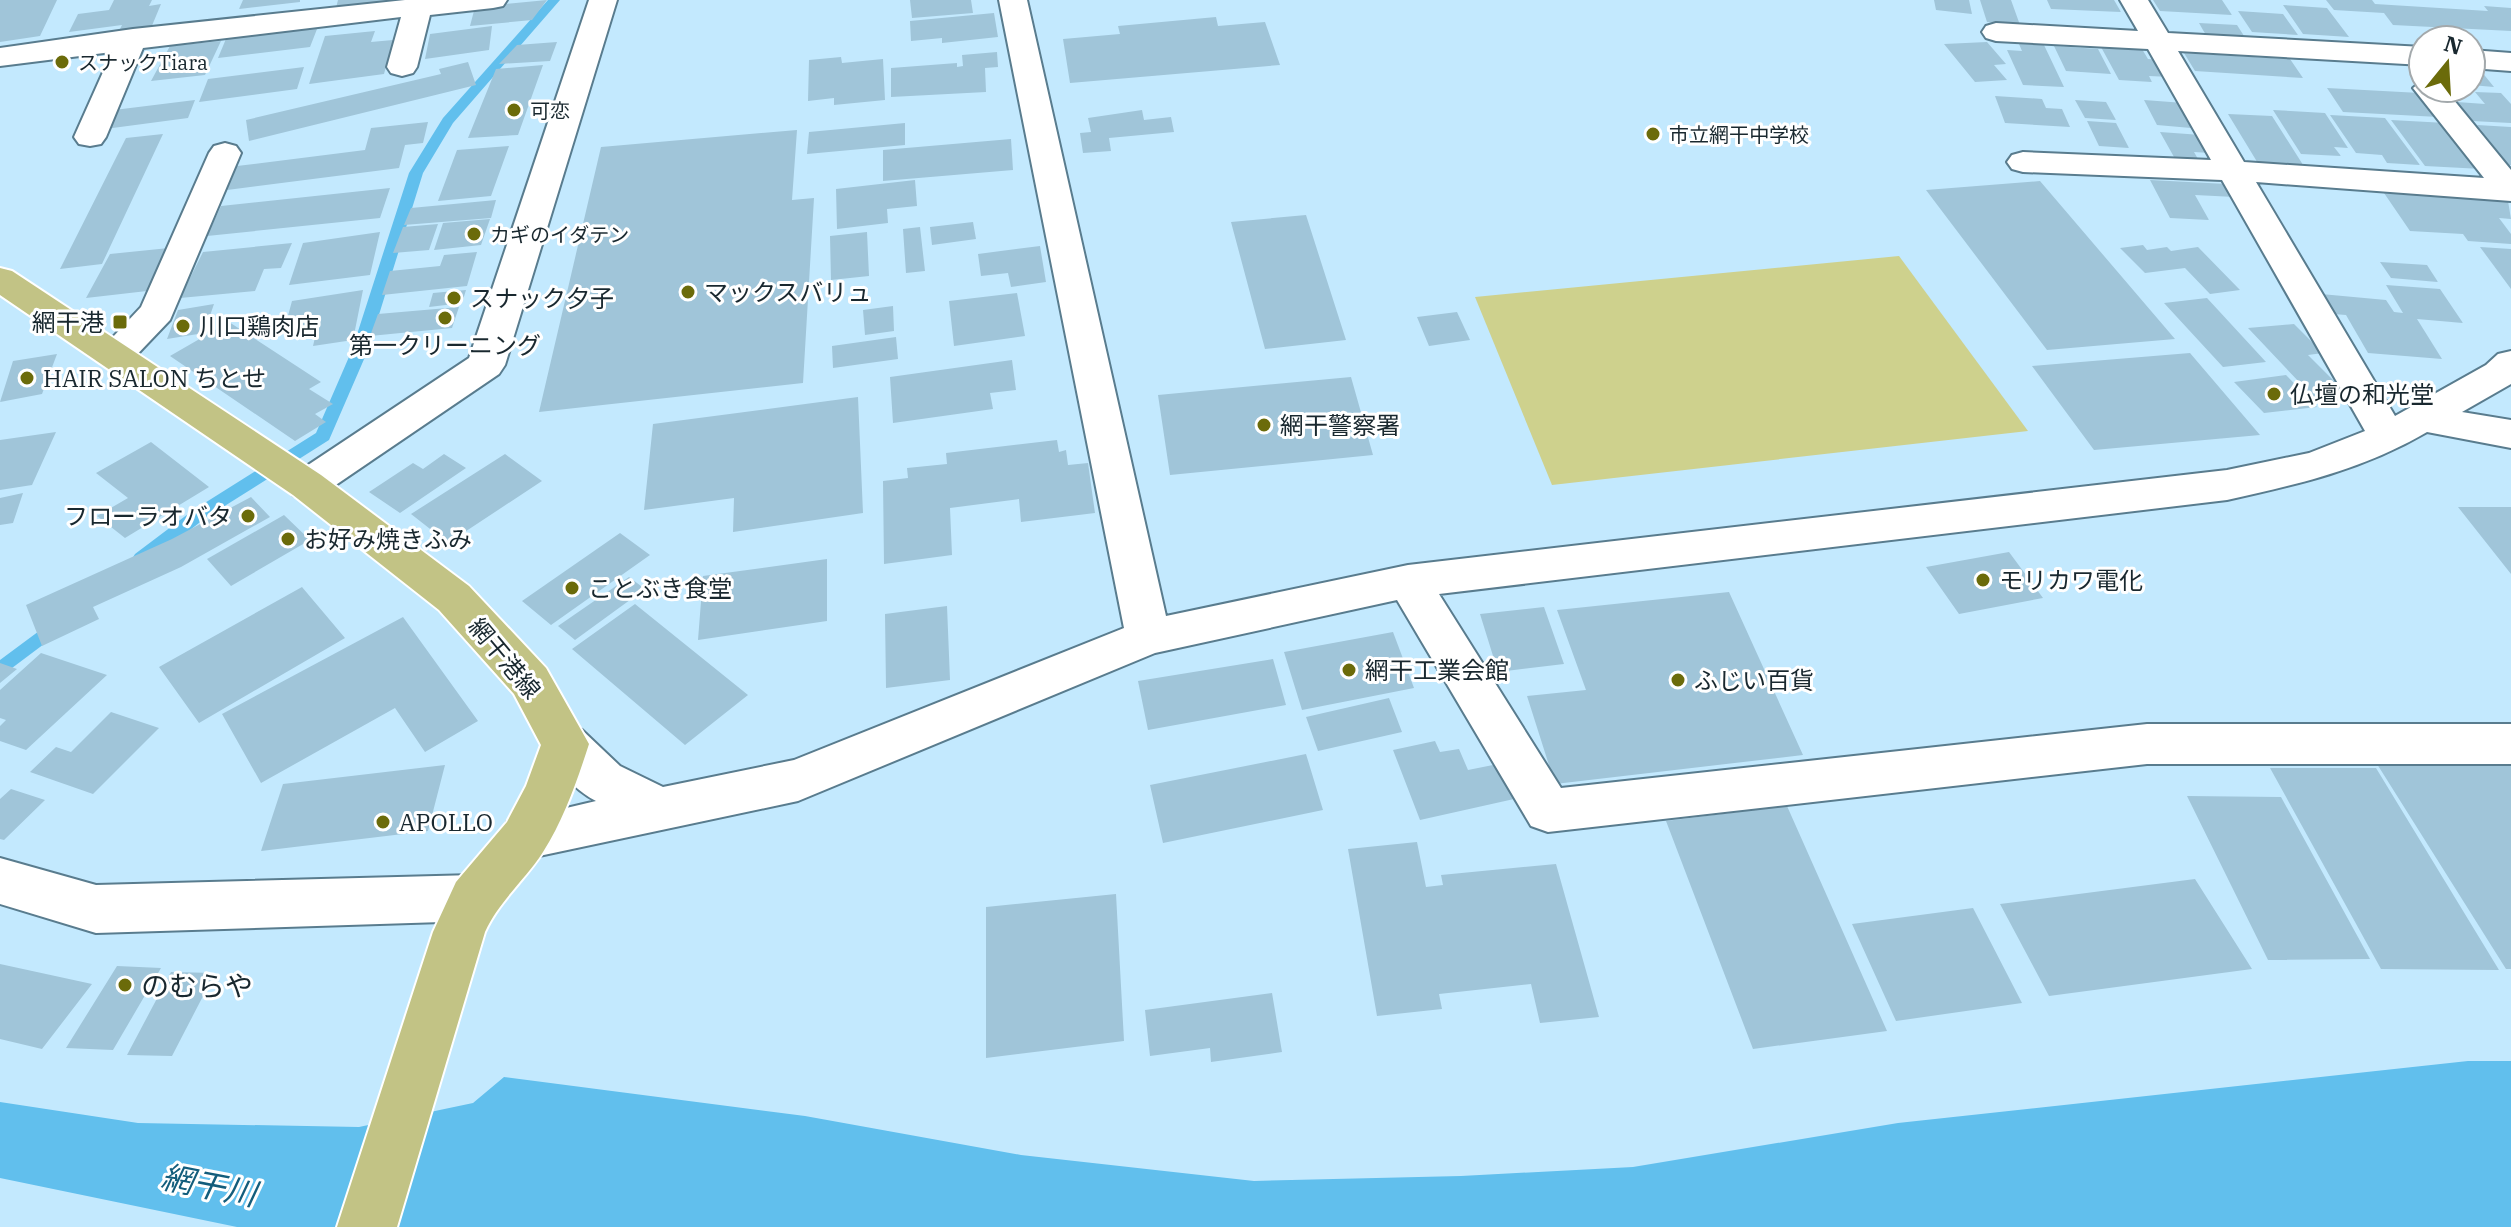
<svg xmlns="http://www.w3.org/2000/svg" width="2511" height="1227" font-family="'IBM Plex Serif','Noto Sans JP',serif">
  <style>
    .green { fill: #ced18d }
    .water { fill: #61bfed }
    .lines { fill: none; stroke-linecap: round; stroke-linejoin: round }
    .stream { fill: #61bfed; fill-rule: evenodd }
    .building { fill: #a0c5d9 }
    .minor-casing { stroke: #597c8e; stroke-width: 4 }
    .major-casing { stroke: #fff; stroke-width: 4 }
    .minor { fill: #fff; fill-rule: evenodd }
    .major { fill: #c2c385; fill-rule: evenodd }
    .poi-dot { fill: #6b6b0a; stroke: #fff; stroke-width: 3 }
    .labels { text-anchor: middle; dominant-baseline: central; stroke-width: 6; stroke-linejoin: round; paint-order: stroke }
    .far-poi-label { font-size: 20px; fill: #19282f; stroke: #fff; text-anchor: start }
    .poi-label { font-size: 24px; fill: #19282f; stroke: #fff; text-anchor: start }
    .street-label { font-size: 24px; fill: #19282f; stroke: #fff }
    .near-poi-label { font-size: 28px; fill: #19282f; stroke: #fff; text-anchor: start }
    .near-water-label { font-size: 32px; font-style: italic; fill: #135d7c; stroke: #fff }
  </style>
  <rect width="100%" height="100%" fill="#c3e9fe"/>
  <!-- green -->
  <path class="green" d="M1899,256L2028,431L1552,485L1475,297Z"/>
  <!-- water -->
  <path class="water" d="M2468,1061H2511V1227H237L0,1178V1102L138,1123L359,1127L473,1103L504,1077L805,1116L1021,1155L1254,1181L1461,1176L1633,1167L1898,1123Z"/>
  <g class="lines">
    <!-- stream -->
    <path class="stream" d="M548,0H560L453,123L423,173L368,350L329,440L204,519L147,564H135L132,559L135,554L192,511L316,433L352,350L409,173L443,118Z
      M58,617L64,619L67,624L64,629L0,677V660Z"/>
  </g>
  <!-- building -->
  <path class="building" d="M0,0H57L40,36L0,42Z
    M114,0H152L149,6L161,4L151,28L119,31L122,25L69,32L78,14L109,10Z
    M243,0H300V2L239,9Z
    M338,0H388V2L336,8Z
    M547,0L532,20L470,26L475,7Z
    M910,0H971L973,13L912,18Z
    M1934,0H1969L1972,14L1936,10Z
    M1980,0H2011L2020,25L1987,22Z
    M2047,0H2114L2121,12L2051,9Z
    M2153,0H2222L2232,15L2160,11Z
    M2326,0H2372L2375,4L2488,11L2484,6L2511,8V31L2393,25L2384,13L2334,10Z
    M2283,5L2327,8L2349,37L2303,34Z
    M2238,11L2283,14L2298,35L2252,32Z
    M994,13L998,37L942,43V38L911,41L910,21Z
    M1216,17L1218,26L1265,22L1280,65L1070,83L1063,39L1120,34L1118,26Z
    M2199,23L2237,25L2246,39L2207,37Z
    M319,24L310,47L218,58L228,34Z
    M492,26L489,50L425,59L430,34Z
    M375,31L371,42L393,40L384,74L309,84L325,36Z
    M221,41L205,75L151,81L170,46Z
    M557,42L550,61L499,64L517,45Z
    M1987,42L2006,64L1994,65L2007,80L1975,82L1944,44Z
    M2019,44L2044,45L2064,87L2023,85L2007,50L2022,51Z
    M2054,46L2098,49L2111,74L2066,71Z
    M2101,47L2142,49L2148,59L2161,60L2171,77L2149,76L2152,82L2119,80Z
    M997,52L998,67L985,68L986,92L891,97V68L957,63V67L963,66L962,55Z
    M2184,53L2290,59L2303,78L2195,71Z
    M841,57L842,63L883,59L885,100L834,105V98L808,101L809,60Z
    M468,62L476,85L249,141L246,120L441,74L439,69Z
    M543,65L518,135L468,138L496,69Z
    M304,67L297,89L199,102L208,79Z
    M2471,70L2481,71L2494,87L2471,85Z
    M2327,88L2420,93L2439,117L2343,112Z
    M2475,92L2501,93L2511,104V123L2472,121L2457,102L2485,104Z
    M1995,96L2042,99L2046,108L2062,109L2070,127L2005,123Z
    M195,100L188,118L105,129L114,110Z
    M2075,100L2106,102L2116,120L2085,118Z
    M2144,100L2184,103L2191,116H2184L2191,128L2157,125Z
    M1142,110L1144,120L1171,117L1174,132L1109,138L1111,151L1083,153L1080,133L1091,132L1088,118Z
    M2273,110L2325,113L2348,148L2334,147L2341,156L2301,154Z
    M2228,114L2272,116L2305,168L2259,165Z
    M2330,115L2385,118L2420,165L2387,163L2382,155L2356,153Z
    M2391,120L2446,123L2482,169L2425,166Z
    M2087,121L2116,123L2129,148L2099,146Z
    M428,122L423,143L405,145L399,168L227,190L237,166L365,150L371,128Z
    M905,123V145L807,154L809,132Z
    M2477,125L2511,127V165H2509Z
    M797,130L792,200L814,198L803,383L539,412L601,147Z
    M2160,132L2201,135L2211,153L2194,152L2198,159L2174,157Z
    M163,134L102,264L60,269L126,138Z
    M1011,139L1013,170L883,181V150Z
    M509,146L491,196L438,201L457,150Z
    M915,180L917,206L887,209L888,223L837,229L836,189Z
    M2150,180L2227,184L2235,197L2195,195L2209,220L2170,218Z
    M2040,181L2175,339L2047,350L1926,190Z
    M390,188L380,218L207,236L221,206Z
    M2384,193L2508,201L2511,219L2499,218L2511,234V244L2468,241L2463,234L2410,231Z
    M496,200L491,218L404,225L411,208Z
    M1306,215L1346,340L1265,349L1231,222Z
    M490,219L481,245L434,250L443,223Z
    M973,222L976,239L932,245L930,227Z
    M438,224L429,250L393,253L403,227Z
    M920,227L925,271L906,273L903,229Z
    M380,232L370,275L289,285L303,243Z
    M867,232L869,276L831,280L830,236Z
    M292,243L281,268L264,269L255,291L180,298L203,252Z
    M2143,245L2147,250L2167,247L2171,251L2198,247L2240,290L2210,294L2185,268L2145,273L2120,248Z
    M1040,246L1046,282L1011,287L1008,273L981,276L978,254Z
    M2480,247L2511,249V289Z
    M169,248L147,291L86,298L110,254Z
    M477,252L467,286L382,295L390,271L440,266L444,255Z
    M2380,262L2427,265L2438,282L2391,278Z
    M2386,285L2440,289L2463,323L2417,319L2442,359L2368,353L2346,315L2333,314L2321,294L2386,300L2394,312L2403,313Z
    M363,290L353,340L313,346L317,329L283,334L292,301Z
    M466,290L462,303L429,307L433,293Z
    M1017,293L1025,336L954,346L949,301Z
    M2207,298L2266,362L2223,367L2164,303Z
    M214,304L204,333L167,339L178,310Z
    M893,306L894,331L865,335L863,310Z
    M459,307L452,328L370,336L378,314Z
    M1457,312L1470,340L1429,346L1417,317Z
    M229,322L321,382L309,389L333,404L315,414L326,422L295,441L170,356Z
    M2294,324L2323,353L2308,355L2352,399L2319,403L2248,328Z
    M896,337L898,359L833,368L832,346Z
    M2190,353L2260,435L2094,450L2032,366Z
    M57,354L42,394L0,402L13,361Z
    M1012,360L1016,390L990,393L993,409L893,423L890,377Z
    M2286,375L2317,407L2264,413L2234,382Z
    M1351,377L1373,455L1170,475L1158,395Z
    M858,397L863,513L733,532L734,498L644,510L653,424Z
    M56,432L32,485L0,490V440Z
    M1057,440L1059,452L1066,450L1068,465L1088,463L1095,513L1021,522L1019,499L950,508L952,555L884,564L883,481L908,478L907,468L947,464L946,453Z
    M151,442L209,487L125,538L97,516L128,498L96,473Z
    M444,454L466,468L400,513L369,492L413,463L423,469Z
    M505,454L542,481L448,543L411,514Z
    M23,493L13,523L0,525V498Z
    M251,497L270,517L181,567L93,607L99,619L42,646L26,605L172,539Z
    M2458,507H2511V574Z
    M284,515L310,540L231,586L207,559Z
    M620,533L650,555L551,625L522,601Z
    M2009,552L2043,598L1959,614L1926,567Z
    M827,559V621L698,640L703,576Z
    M629,577L645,589L575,640L558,626Z
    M302,587L345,638L199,723L159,667Z
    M1729,592L1803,755L1555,784L1527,696L1586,690L1557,610Z
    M635,604L748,695L685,745L572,649Z
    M947,606L950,680L886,688L885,614Z
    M1544,607L1564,664L1498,672L1480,614Z
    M403,617L478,721L425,752L395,708L261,783L222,714Z
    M1393,632L1414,688L1302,710L1284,652Z
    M41,653L107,675L26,750L0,741V726L6,720L0,718V690Z
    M1273,659L1286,705L1148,730L1138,681Z
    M0,663L17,669L0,683Z
    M1389,698L1402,732L1318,751L1306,717Z
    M111,712L159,728L93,794L30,772L56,747L71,752Z
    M1435,741L1440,752L1459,749L1468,770L1498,764L1514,799L1420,820L1393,750Z
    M1306,754L1323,810L1163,843L1150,785Z
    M2377,764H2511V969H2506Z
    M445,765L428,831L261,851L283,784Z
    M2270,768H2376L2499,970L2381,969Z
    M11,789L45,800L4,840L0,839V799Z
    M2187,796L2281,797L2370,959L2268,960Z
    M1787,806L1887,1031L1753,1049L1666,821Z
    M1417,842L1426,887L1443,885L1441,875L1556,864L1599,1017L1540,1023L1531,984L1439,994L1442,1009L1377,1016L1348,849Z
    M2195,879L2252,969L2049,996L2000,904Z
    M1116,894L1124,1041L986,1058V907Z
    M1973,908L2022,1003L1896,1021L1852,924Z
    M0,964L92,984L42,1049L0,1039Z
    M117,966L161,968L113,1050L66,1048Z
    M171,972L215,973L172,1056L127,1055Z
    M1272,993L1282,1052L1211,1062L1210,1048L1150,1056L1145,1010Z"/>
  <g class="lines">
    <!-- minor casing -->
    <g class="minor-casing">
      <path id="minor" d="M405,0H507L503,6L493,8L430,15L417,67L413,73L402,76L391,73L387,67L401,17L143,48L106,137L101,144L90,146L79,144L74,137L112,52L0,66V48L133,29Z
        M589,0H617L505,365L499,374L321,495L307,500L293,495L287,485L293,475L469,358Z
        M999,0H1027L1166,616L1408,565L2227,470L2309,453L2365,431L2222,180L2023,172L2012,169L2007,162L2012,155L2023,152L2211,160L2148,49L1996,41L1986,38L1982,32L1986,26L1996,23L2138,31L2120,0H2148L2168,33L2423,47V65L2178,51L2244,162L2484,178L2413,88L2423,80V88H2444L2511,170V201L2256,182L2395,416L2486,365L2498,354L2511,351V384L2462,412L2511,420V448L2427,432C2362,470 2299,484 2227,500L1439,594L1561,788L2147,724H2511V764H2147L1548,832L1531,826L1397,600L1155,653L798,801L525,859L507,852L500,837L507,822L596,801C574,790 552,765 541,744L548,730L565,724L582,730L620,766L663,787L794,760L1124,628Z
        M2471,50L2511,53V71L2471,68Z
        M225,143L236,146L241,153L170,320L128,364L115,367L102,364L96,355L141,307L209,153L214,146Z
        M0,858L96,885L474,875L492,882L500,898L492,914L474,921L96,933L0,904Z"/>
    </g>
    <!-- major casing -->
    <g class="major-casing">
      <path id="major" d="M0,268L12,271L321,475L469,586L546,668L589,744C577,781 564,819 543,852C525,880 499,901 485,932L397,1227H337L433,932L456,882L507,822L526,786L541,745L514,694L439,610L293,495L0,295Z"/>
    </g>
    <!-- minor -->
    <use href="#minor" class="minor"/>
    <!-- major -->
    <use href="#major" class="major"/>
  </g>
  <!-- markers -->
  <g class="poi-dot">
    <circle cx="62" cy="62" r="8"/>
    <circle cx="514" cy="110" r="8"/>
    <circle cx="1653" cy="134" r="8"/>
    <circle cx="474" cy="234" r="8"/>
    <circle cx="688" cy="292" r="8"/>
    <circle cx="454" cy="298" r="8"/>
    <circle cx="445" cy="318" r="8"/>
    <rect x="112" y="314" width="16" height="16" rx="4"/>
    <circle cx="183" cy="326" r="8"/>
    <circle cx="27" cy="378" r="8"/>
    <circle cx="2274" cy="394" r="8"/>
    <circle cx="1264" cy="425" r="8"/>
    <circle cx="248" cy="516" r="8"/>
    <circle cx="288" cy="539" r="8"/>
    <circle cx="1983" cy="580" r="8"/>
    <circle cx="572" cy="588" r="8"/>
    <circle cx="1349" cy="670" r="8"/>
    <circle cx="1678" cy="680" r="8"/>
    <circle cx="383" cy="822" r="8"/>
    <circle cx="125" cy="985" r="8"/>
  </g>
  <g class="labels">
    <!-- far-poi labels -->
    <g class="far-poi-label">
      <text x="78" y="62">スナックTiara</text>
      <text x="530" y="110">可恋</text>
      <text x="1669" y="134">市立網干中学校</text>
      <text x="490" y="234">カギのイダテン</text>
    </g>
    <!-- poi labels -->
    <g class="poi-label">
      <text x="704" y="292">マックスバリュ</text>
      <text x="470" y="298">スナック夕子</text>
      <text x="104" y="322" text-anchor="end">網干港</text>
      <text x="199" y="326">川口鶏肉店</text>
      <text x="445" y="345" text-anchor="middle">第一クリーニング</text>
      <text x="43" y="378">HAIR SALON ちとせ</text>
      <text x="2290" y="394">仏壇の和光堂</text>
      <text x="1280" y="425">網干警察署</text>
      <text x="232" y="516" text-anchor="end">フローラオバタ</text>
      <text x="304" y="539">お好み焼きふみ</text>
      <text x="1999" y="580">モリカワ電化</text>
      <text x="588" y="588">ことぶき食堂</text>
      <text x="1365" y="670">網干工業会館</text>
      <text x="1694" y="680">ふじい百貨</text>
      <text x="399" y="822">APOLLO</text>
    </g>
    <!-- street labels -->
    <g class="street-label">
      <text transform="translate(505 658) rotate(50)">網干港線</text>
    </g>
    <!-- near-poi labels -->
    <g class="near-poi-label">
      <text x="141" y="985">のむらや</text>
    </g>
    <!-- near-water labels -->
    <g class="near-water-label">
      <text transform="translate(209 1185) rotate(11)">網干川</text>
    </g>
  </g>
  <!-- north arrow -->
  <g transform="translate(2447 64) rotate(18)"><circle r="38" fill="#ffffff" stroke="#a3a9ac" stroke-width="2"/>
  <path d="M0-6L14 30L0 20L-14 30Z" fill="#6b6b0a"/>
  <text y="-12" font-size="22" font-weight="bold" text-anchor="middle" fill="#19282f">N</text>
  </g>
</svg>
